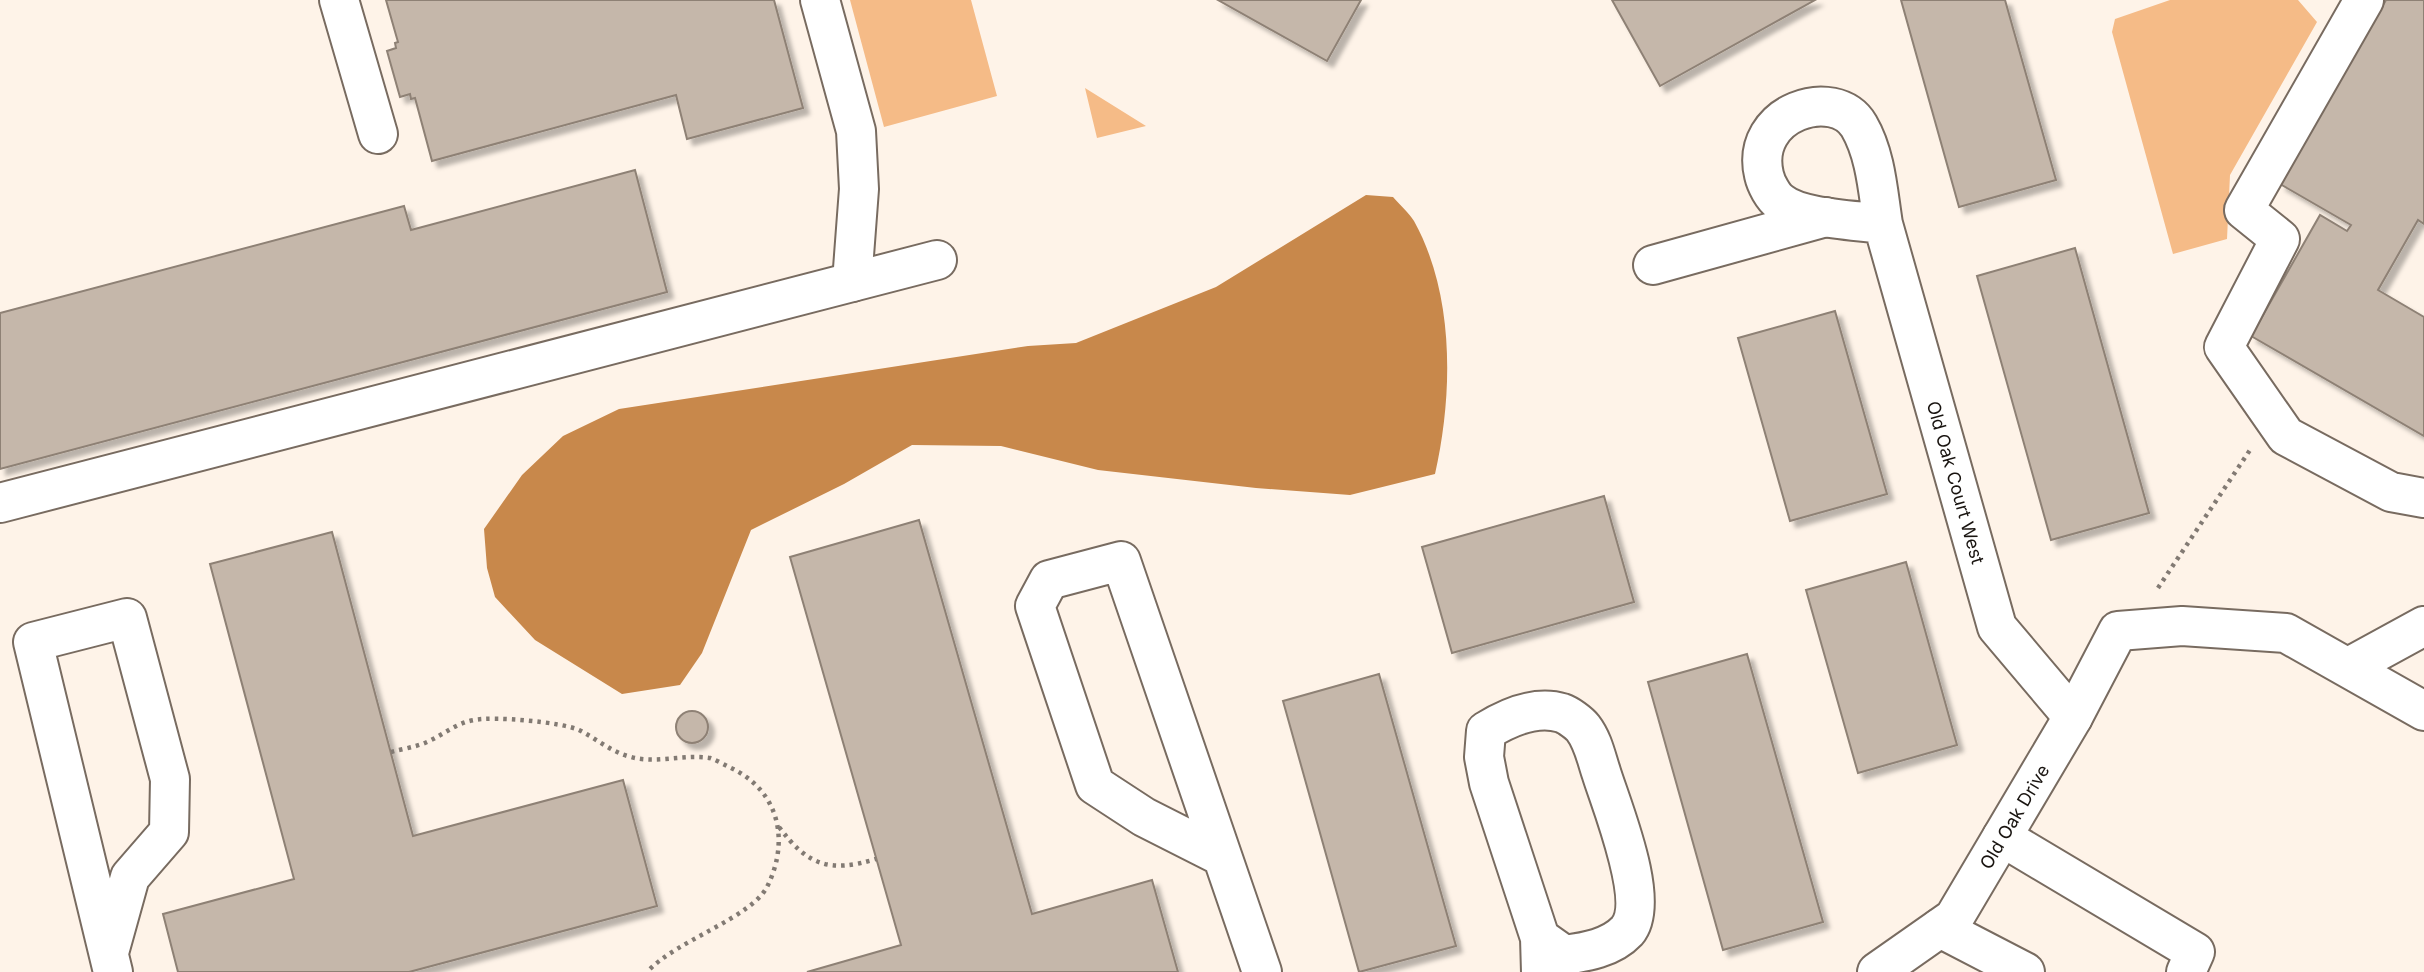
<svg xmlns="http://www.w3.org/2000/svg" width="2424" height="972" font-family="Inter,sans-serif">
  <style>
    .green { fill: #f5bb87 }
    .water { fill: #c8884b }
    .building { fill: #c5b7aa; stroke: #8e8175; stroke-width: 2; filter: url(#shadow) }
    .lines { fill: none; stroke-linecap: round; stroke-linejoin: round }
    .minor-casing { stroke: #786b60; stroke-width: 42 }
    .path { stroke: #827a73; stroke-width: 4.5; stroke-dasharray: 3.5 5; stroke-linecap: butt }
    .minor { stroke: #fff; stroke-width: 38 }
    .labels { text-anchor: middle; dominant-baseline: central; stroke-width: 7; stroke-linejoin: round; paint-order: stroke }
    .street-label { font-size: 18px; fill: #191410; stroke: #fff }
  </style>
  <defs>
    <filter id="shadow"><feDropShadow dx="6" dy="6" stdDeviation="2" flood-color="#0004"/></filter>
  </defs>
  <rect width="100%" height="100%" fill="#fef3e8"/>
  <!-- green -->
  <path class="green" d="M850,0H971L997,96L884,127Z
    M2170,0H2298L2317,22L2230,175L2227,239L2173,254L2112,32L2115,19Z
    M1085,88L1146,126L1097,138Z"/>
  <!-- water -->
  <path class="water" d="M1366,195L1393,197C1400,205 1409,213 1414,221C1455,295 1453,395 1435,474L1350,495L1256,488L1098,470L1001,446L912,445L844,484L751,530L702,653L680,685L622,694L535,640L495,597L487,568L484,529L522,475L563,436L619,409L1028,346L1076,343L1216,287Z"/>
  <!-- building -->
  <path class="building" d="M386,0H774L803,108L687,139L676,95L432,161L415,98L411,99L410,94L400,97L387,51L396,48L395,43L398,42Z
    M1218,0H1361L1327,61Z
    M1612,0H1815L1660,86Z
    M1901,0H2005L2056,180L1959,207Z
    M2386,0H2424V224L2418,220L2378,290L2424,317V436L2251,336L2320,215L2347,231L2351,225L2280,184Z
    M635,170L667,292L0,469V313L404,206L411,230Z
    M2075,248L2149,513L2051,540L1977,276Z
    M1835,311L1887,494L1790,521L1738,338Z
    M1604,496L1634,602L1452,653L1422,547Z
    M919,520L1032,914L1152,880L1178,972H807L901,945L790,557Z
    M332,532L413,836L623,780L657,906L409,972H178L163,914L294,879L210,564Z
    M1906,562L1957,745L1858,773L1806,590Z
    M1747,654L1823,922L1723,950L1648,682Z
    M1379,674L1456,946L1359,972L1283,701Z
    M676 727a16 16 0 1 1 32 0a16 16 0 1 1-32 0Z"/>
  <g class="lines">
    <!-- minor casing -->
    <g class="minor-casing">
      <g id="minor">
        <path d="M339,0L378,134"/>
        <path d="M820,0L856,131L859,189L852,282"/>
        <path d="M2364,0L2244,210L2280,239L2224,347L2286,436L2391,492L2424,498"/>
        <path id="s1" d="M1883,224C1856,220 1800,219 1780,202C1773,197 1766,184 1764,175C1749,112 1835,85 1859,126C1876,155 1878,193 1883,224L1997,627L2073,717"/>
        <path d="M1653,265L1826,217"/>
        <path d="M0,503L937,260"/>
        <path d="M2349,667L2424,626"/>
        <path d="M2002,837L2195,952L2186,972"/>
        <path d="M1221,856L1144,817L1095,785L1035,606L1049,580L1121,561L1262,972"/>
        <path d="M1940,928L2025,972"/>
        <path d="M1540,938L1564,955C1586,952 1611,948 1627,931C1652,902 1611,805 1601,772C1596,757 1593,741 1583,728C1579,723 1568,715 1562,713C1536,705 1507,718 1486,731L1484,757L1489,783L1540,938L1541,972"/>
        <path d="M110,949L130,877L169,832L170,779L127,618L33,642L113,972"/>
        <path id="s2" d="M1877,972L1954,918L2073,717L2118,631L2182,626L2286,633L2424,711"/>
      </g>
    </g>
    <!-- path -->
    <path class="path" d="M2158,588L2250,450
      M391,752C402,749 416,747 427,742C443,735 456,723 474,720C494,716 561,722 579,730C597,739 611,752 631,757C656,764 684,754 710,758C716,760 723,764 729,767C778,789 791,839 767,887C751,918 675,941 647,972
      M779,827C808,866 830,873 876,859"/>
    <!-- minor -->
    <use href="#minor" class="minor"/>
  </g>
  <g class="labels">
    <!-- street labels -->
    <g class="street-label">
      <text stroke="none"><textPath href="#s1" startOffset="656">Old Oak Court West</textPath></text>
      <text stroke="none"><textPath href="#s2" startOffset="212">Old Oak Drive</textPath></text>
    </g>
  </g>
</svg>
